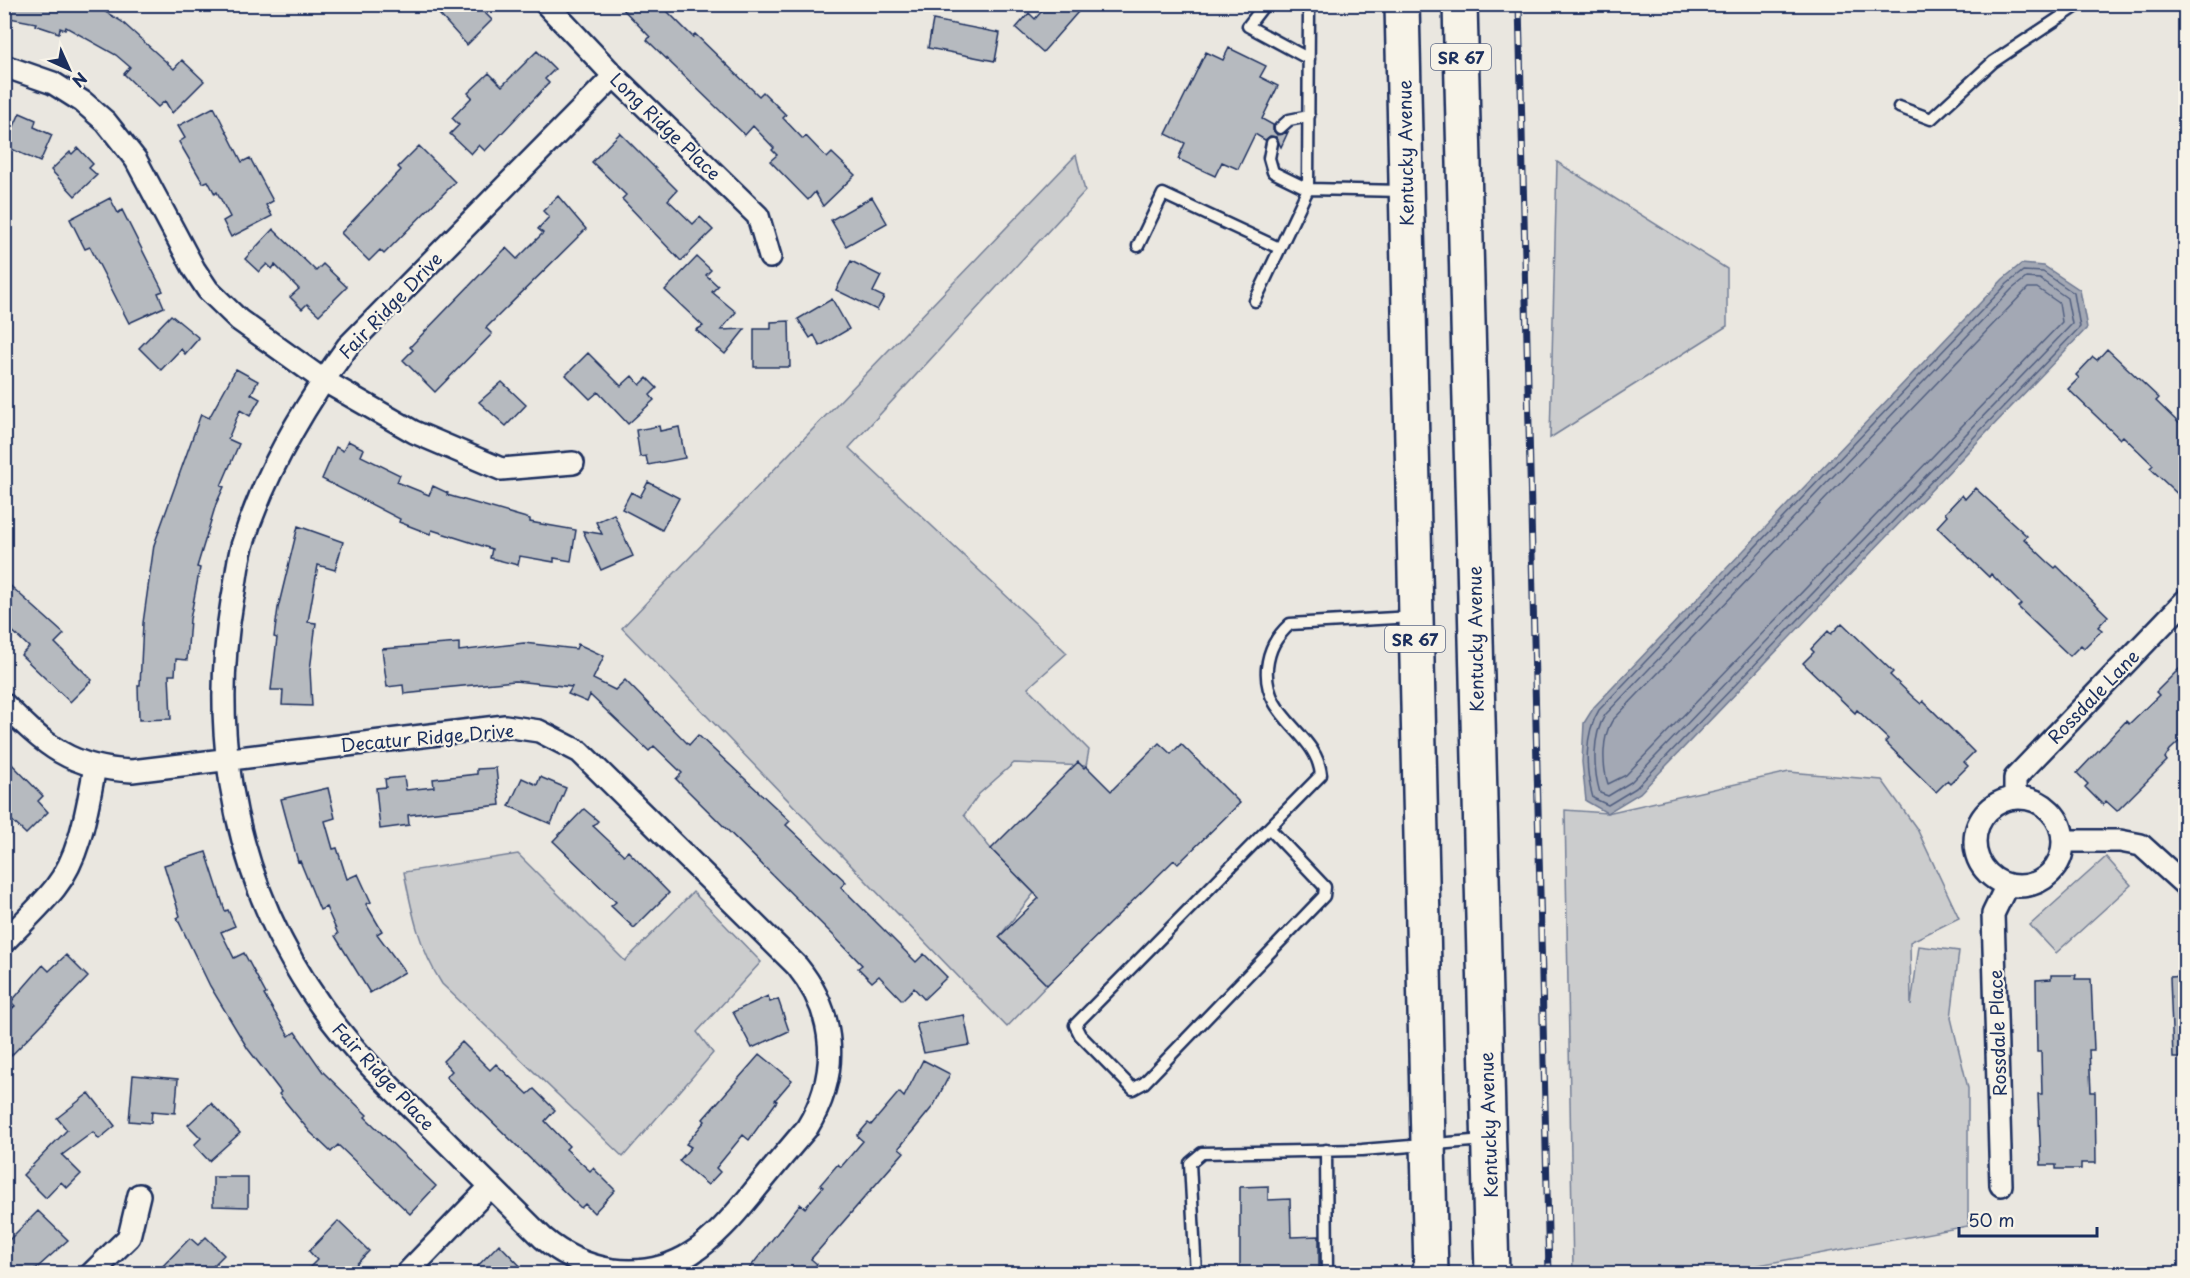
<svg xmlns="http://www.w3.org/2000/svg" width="2190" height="1278" font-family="'Playpen Sans',sans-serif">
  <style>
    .green { fill: #cbcccd; stroke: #737e96; stroke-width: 1.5 }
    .water { fill: #a3a8b4; stroke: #6d7892; stroke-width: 1.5 }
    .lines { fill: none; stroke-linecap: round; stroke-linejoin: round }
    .shore { stroke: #515f80; stroke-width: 1.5 }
    .building { fill: #b6babf; stroke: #1b2f5e; stroke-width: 1.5 }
    .lane-casing { stroke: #1b2f5e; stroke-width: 15 }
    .street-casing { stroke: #1b2f5e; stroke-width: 26 }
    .primary-casing { stroke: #1b2f5e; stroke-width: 38 }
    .lane { stroke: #f7f3e8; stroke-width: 10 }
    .street { stroke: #f7f3e8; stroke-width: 21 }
    .primary { stroke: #f7f3e8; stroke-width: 33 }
    .rail-casing { stroke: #1b2f5e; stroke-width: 7 }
    .rail { stroke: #f7f3e8; stroke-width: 4.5; stroke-dasharray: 14; stroke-linecap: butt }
    .labels { text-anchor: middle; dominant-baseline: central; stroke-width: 4.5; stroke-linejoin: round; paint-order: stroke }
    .shield { fill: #f7f3e8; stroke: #5d6a87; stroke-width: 1.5 }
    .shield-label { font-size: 16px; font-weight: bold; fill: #1b2f5e }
    .street-label { font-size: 18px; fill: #1b2f5e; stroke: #f7f3e8 }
  </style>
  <rect width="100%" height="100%" fill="#eae7e0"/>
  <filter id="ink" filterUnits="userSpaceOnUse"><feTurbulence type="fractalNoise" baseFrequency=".0167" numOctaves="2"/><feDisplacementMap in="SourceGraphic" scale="12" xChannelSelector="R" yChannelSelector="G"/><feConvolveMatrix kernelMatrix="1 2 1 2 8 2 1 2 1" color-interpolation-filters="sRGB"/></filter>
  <g filter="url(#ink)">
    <!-- green -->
    <path class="green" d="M1076,155L1085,191L849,448L1067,653L1028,688L1089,750L1086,766L1014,763L979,794L964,815L991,849L1034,893L999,937L1047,985L1007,1027L622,628Z
      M1557,162L1727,269V326L1550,438Z
      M1789,772L1882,780L1917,829L1959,918L1910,942L1911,1006L1919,946L1959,951L1951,1018L1968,1088V1226L1727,1271L1726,1273H1573L1565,810L1607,813Z
      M518,854L625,961L693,892L761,962L697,1032L713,1053L623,1157L442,984C419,948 412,913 404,872Z
      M2106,857L2131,885L2056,953L2030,925Z"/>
    <!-- water -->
    <path class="water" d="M2021,264L2044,266L2080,290L2087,328L1640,793L1607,813L1586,801L1582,762L1584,723L1594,707L2003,279Z"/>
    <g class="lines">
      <!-- shore -->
      <path class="shore" d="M2023,271L2043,272L2074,293L2080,327L1636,788L1608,805L1593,798C1585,771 1584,734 1599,710L2007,284Z
        M2026,278L2040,279L2067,298L2072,324L1631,782L1608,796L1600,793C1593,769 1592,736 1605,715L2012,289Z
        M2028,288H2037L2059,303L2062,322L1626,775L1608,784C1602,765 1602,737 1612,721Z"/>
    </g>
    <!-- building -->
    <path class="building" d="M4,4H92L121,21L174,69L182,60L204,81L172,113L165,101L158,107L124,74L130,67L116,55L66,27L65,30L60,28L59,33L35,25L36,23L4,17Z
      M430,4H476L492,20L467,45Z
      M618,4H660L693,37L695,34L759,96L763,92L786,115L783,118L803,139L806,136L827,158L832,153L855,175L823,206L815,192L808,200L770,161L777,155L772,150L774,148L753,126L745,135L647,40L650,37Z
      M1048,4H1085L1043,52L1016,28L1029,13L1035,19Z
      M933,20L1000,33L995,61L928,48Z
      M1229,48L1266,66L1260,77L1278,86L1262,119L1273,125V130L1277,135L1288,132L1281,147L1276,137L1270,136L1265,140L1255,134L1238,169L1222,162L1215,176L1178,159L1185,143L1166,134L1206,52L1223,60Z
      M537,51L555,69L545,79L549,83L485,151L479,145L471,154L450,134L459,125L452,118L472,97L468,93L489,73L502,86Z
      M214,107L242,162L250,158L273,201L266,205L272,216L231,237L223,221L230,217L217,192L215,194L208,181L203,183L179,142L185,138L178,126Z
      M20,113L36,120L34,127L52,135L40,162L5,146Z
      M620,133L677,190L668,200L693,224L700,217L713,230L681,261L622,199L626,195L592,162Z
      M419,146L455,182L384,254L380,250L369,261L341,233L401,170L398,167Z
      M78,148L93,164L89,168L97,175L75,196L51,170L70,152L72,154Z
      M558,196L586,229L486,328L492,334L435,392L403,360L413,350L410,347L506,248L517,259L543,233L538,229L549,217L543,211Z
      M872,197L887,223L846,246L831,220Z
      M110,198L118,213L122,210L163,291L158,293L164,307L129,323L90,247L85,249L70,219Z
      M273,229L316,271L323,264L347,287L319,315L307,304L302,309L290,297L299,289L275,265L272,269L267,264L259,272L245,259Z
      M697,257L711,270L706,275L718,286L712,292L736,312L721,330L745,329L725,354L696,330L703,326L665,290Z
      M851,261L881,276L873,292L884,297L877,310L836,290Z
      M832,299L849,329L820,346L814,335L810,338L798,319Z
      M171,315L199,338L185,354L181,349L161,370L139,348Z
      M789,321L790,367H754V329H771V322Z
      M2107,349L2159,398L2156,401L2186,430V502L2150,468L2153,465L2123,436L2120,439L2068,389L2079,378L2076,375L2093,357L2097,360Z
      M588,353L621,386L632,376L640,385L647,378L657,388L650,395L654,400L628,424L598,392L590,399L566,375Z
      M236,369L258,381L251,394L260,399L250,416L240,410L228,439L239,444L221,486L224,487L216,504L197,567L200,568L190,619L187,660L176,659L175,675H169L171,719L139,720L138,685H140L143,623L154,545L201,414L209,418Z
      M502,382L526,405L506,426L479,402Z
      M659,426L660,431L679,427L685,458L648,465L646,456L640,457L636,430Z
      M348,441L364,449L361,456L400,475L397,482L429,495L433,486L448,493L447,495L530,519V522L576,530L571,561L554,558V562L520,556L518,565L490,558L492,549L432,530L430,534L399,522L400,519L322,479L336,447L343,451Z
      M648,482L679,498L662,530L622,509L631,492L640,497Z
      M1975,488L2027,536L2024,539L2048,562L2055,568L2057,566L2108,616L2098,627L2102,630L2084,648L2081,645L2070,656L2018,607L2021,604L1991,574L1989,577L1937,527L1947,516L1945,513L1962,495L1965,499Z
      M614,514L633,556L601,570L583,531L602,534L596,522Z
      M298,526L343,542L335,570L318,565L308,622L316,623L310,670L312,706L282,705L283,690H271L277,638L274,637L278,608Z
      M4,580L64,634L55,643L92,680L70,702L21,655L29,647L4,623Z
      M1842,623L1893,672L1890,675L1914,698L1921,704L1923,701L1974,752L1964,762L1968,766L1950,784L1947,781L1936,792L1885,742L1888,739L1857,710L1855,713L1803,663L1814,652L1811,649L1828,631L1831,634Z
      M459,643V651L524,643L576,649L578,644L604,656L593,679L615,690L625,680L689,745L698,735L790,821L786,825L846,882L841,887L916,962L924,954L947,977L924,999L914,988L902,1000L879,976L872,982L858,968L862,965L833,935L676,779L682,773L654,746L649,751L590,695L587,702L568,694L572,687L515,681L422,690V692L404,694L403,685L387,687L382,649Z
      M2186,662V735L2170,750L2165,758L2167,761L2117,811L2106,801L2103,805L2085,787L2088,784L2077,773L2126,721L2129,724L2159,695L2156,692Z
      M1159,743L1171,754L1181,744L1240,803L1178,864L1174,860L1047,985L999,937L1039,898L991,849L1078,762L1084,768L1086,766L1111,791Z
      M4,756L43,796L38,801L48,812L26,834L4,813Z
      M496,768L500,805L408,815L409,825L380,829L376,788L386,787L385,779L404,777L406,790L434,787L433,779L477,774V769Z
      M540,777L566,788L551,824L509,806L522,778L537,785Z
      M328,788L335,818L325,821L333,849L337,848L347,879L358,874L371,902L366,904L382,931L377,934L405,972L370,993L335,936L338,934L326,907L320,910L300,861L298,862L281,799Z
      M584,809L598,821L593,826L624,855L628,851L669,893L634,928L611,906L616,902L553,841Z
      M206,852L225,911L228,910L235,926L221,932L234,958L244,953L266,994L264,995L289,1036L295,1032L323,1072L367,1115L365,1117L436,1186L410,1214L338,1145L331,1152L310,1132L279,1094L281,1092L248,1049L210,986L177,918L180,916L164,865Z
      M66,955L88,977L4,1063V1016L15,1006L11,1002L43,965L49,971Z
      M2051,975H2076L2075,979H2091L2094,1050H2089L2091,1092H2095L2096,1163H2081V1169H2056V1165H2041L2038,1094H2042L2041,1052H2037L2036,980L2051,979Z
      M2186,976V1058H2173L2170,977Z
      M768,996L770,1002L778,999L789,1031L752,1048L733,1012Z
      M964,1015L970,1045L924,1053L916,1023Z
      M462,1042L490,1070L496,1064L528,1094L534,1089L555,1110L545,1121L569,1146L566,1149L590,1171L593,1168L615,1190L594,1213L585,1204L581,1208L446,1077L452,1071L443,1061Z
      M760,1054L792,1080L775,1100L777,1101L749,1140L743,1135L716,1168L720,1172L708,1185L679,1161L691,1147L686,1144L705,1121L703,1119Z
      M923,1060L950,1074L934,1105L899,1148L904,1152L811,1259L817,1264L809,1274H745L800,1204L805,1208L823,1187L820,1185L838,1164L841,1167L863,1141L857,1136L868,1123L871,1125L899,1092L904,1097Z
      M133,1075L178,1079L175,1113L152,1111L151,1123L129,1121Z
      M89,1093L115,1126L99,1139L93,1132L62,1155L81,1174L67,1188L61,1182L46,1198L23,1175L67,1130L57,1118Z
      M211,1103L240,1133L209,1161L194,1145L201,1138L188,1125Z
      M213,1177H248V1207L213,1206Z
      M1268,1186V1200L1290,1199L1291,1237L1319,1236V1274H1240V1187Z
      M38,1211L68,1240L30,1274H4V1245Z
      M338,1221L369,1251L347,1274H303L317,1260L309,1251Z
      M206,1237L224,1255L205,1274H155L190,1238L198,1245Z
      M499,1244L528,1274H470Z"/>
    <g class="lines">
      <!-- lane casing -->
      <g class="lane-casing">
        <path id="lane" d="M1265,4L1248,26L1309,59
          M1309,4L1308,189L1403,191
          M1899,107L1931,119L1993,62L2080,4
          M1280,128L1289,120L1309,116
          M1138,246L1163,194L1279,248
          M1255,301L1308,189L1273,172L1269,158L1272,143
          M1269,828L1325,887L1324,896L1144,1083L1133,1089L1080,1035L1075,1025L1321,775C1317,732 1263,719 1267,668C1269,649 1276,637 1290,624L1412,617
          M1326,1150L1327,1274
          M1196,1274L1190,1163L1202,1153L1362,1150L1485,1140"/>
      </g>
      <!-- street casing -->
      <g class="street-casing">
        <path id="street" d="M546,4L614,76L758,216L770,257
          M4,66L53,83L83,102L106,122L136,160L194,269L208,290L239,320L323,380L414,432L501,469L573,463
          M4,704C46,746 70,768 132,771L505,726L539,731L580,752L797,966C837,1015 840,1074 807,1128C788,1150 769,1173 751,1195C713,1241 678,1278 613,1270C587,1266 563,1255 543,1238C504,1199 464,1160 425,1121C388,1085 351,1049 321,1006C238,889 208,743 232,602C236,584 237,564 242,546C264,474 304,406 348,346L614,76
          M1975 842a44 44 0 1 1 88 0a44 44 0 1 1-88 0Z
          M2015,798V778L2186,600
          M2063,841H2120L2141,845L2183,883
          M4,942C21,924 40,907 55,888C81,855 87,808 95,767
          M2001,1185L1993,914L2007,885
          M91,1274L129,1237L139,1195
          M406,1274L491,1186"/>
      </g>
      <!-- primary casing -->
      <g class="primary-casing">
        <path id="primary" d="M1402,4L1431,1274
          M1460,4L1492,1274"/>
      </g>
      <!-- lane -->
      <use href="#lane" class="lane"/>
      <!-- street -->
      <use href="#street" class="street"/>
      <!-- primary -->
      <use href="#primary" class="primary"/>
      <!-- rail casing -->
      <g class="rail-casing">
        <path id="rail" d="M1519,4L1549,1274"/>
      </g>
      <!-- rail -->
      <use href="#rail" class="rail"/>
    </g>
  </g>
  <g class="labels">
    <!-- shield labels -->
    <g class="shield">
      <rect x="1431" y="44" width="60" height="26" rx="4.5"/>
      <rect x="1385" y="626" width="60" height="26" rx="4.5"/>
    </g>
    <g class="shield-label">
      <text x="1461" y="57">SR 67</text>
      <text x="1415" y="639">SR 67</text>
    </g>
    <!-- street labels -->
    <g class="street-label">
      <text transform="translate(666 126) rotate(44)">Long Ridge Place</text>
      <text transform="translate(1405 153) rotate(-91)">Kentucky Avenue</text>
      <text transform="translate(390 305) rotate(-46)">Fair Ridge Drive</text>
      <text transform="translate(1475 639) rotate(-91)">Kentucky Avenue</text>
      <text transform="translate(2093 696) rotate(-46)">Rossdale Lane</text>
      <text transform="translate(427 737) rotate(-5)">Decatur Ridge Drive</text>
      <text transform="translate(1997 1033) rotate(-92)">Rossdale Place</text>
      <text transform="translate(384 1076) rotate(47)">Fair Ridge Place</text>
      <text transform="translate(1488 1125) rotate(-92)">Kentucky Avenue</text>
    </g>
  </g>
  <!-- margin -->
  <rect width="2190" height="1278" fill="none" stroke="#f7f3e8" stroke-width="24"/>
  <rect x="12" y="12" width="2166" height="1254" fill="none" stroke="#1b2f5e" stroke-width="2" filter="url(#ink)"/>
  <!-- north arrow -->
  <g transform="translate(69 69) rotate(135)" stroke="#f7f3e8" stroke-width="4.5" paint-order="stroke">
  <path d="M0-4.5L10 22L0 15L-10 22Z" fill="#1b2f5e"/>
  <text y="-9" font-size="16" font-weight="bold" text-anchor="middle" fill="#1b2f5e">N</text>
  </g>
  <!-- scale -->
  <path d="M1959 1227v9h138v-9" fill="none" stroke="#1b2f5e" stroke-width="3"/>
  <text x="1968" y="1227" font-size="18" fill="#1b2f5e" stroke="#f7f3e8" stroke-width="4.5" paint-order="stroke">50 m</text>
</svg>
